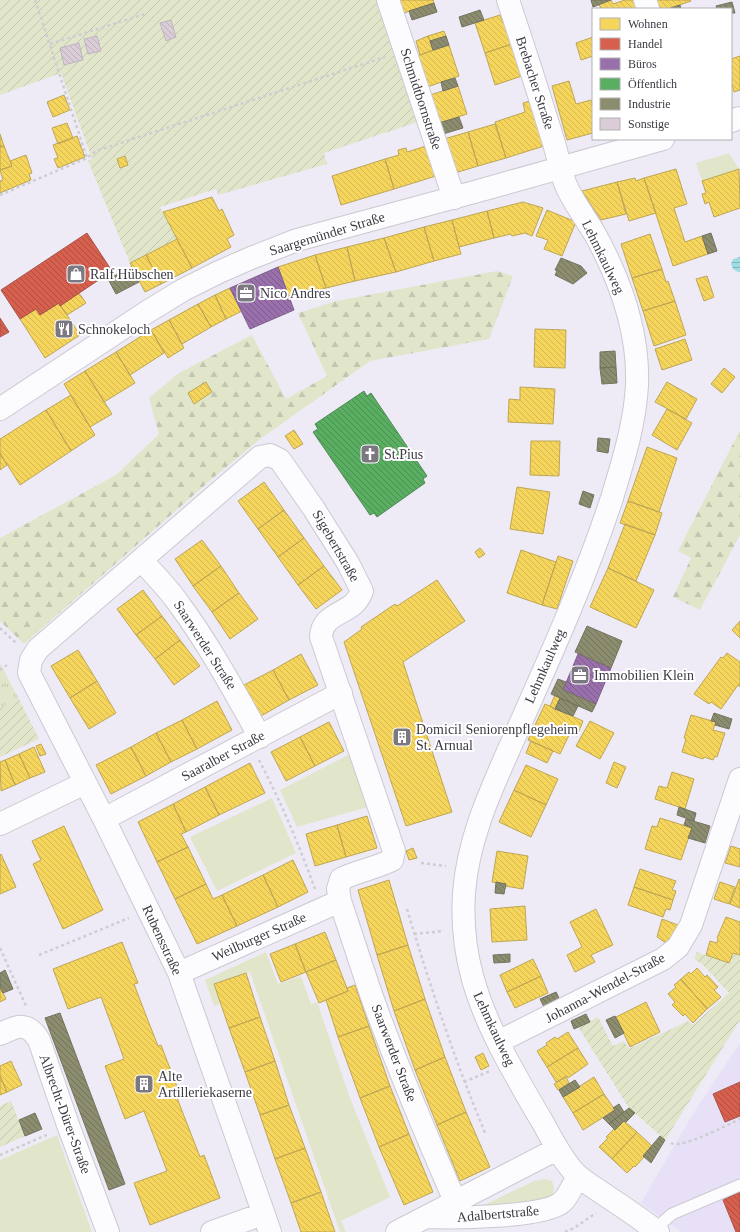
<svg xmlns="http://www.w3.org/2000/svg" width="740" height="1232" font-family="'Times New Roman',serif">
  <style>
    .built { fill: #e7e0f7 }
    .grass { fill: #e1e6cb }
    .forest { fill: url(#forest-firs) }
    .park { fill: url(#park-tufts) }
    .garden { fill: url(#garden-furrows) }
    .water { fill: url(#water-rules) }
    .homes { fill: url(#homes-back-hatch); stroke: #bea655 }
    .shops { fill: url(#shops-back-hatch); stroke: #a8554a }
    .offices { fill: url(#offices-back-hatch); stroke: #7d608c }
    .public { fill: url(#public-back-hatch); stroke: #518b58 }
    .industry { fill: url(#industry-back-hatch); stroke: #747361 }
    .building { fill: url(#building-back-hatch); stroke: #bcb6bd }
    .lines { fill: none; stroke-linecap: round; stroke-linejoin: round }
    .service-casing { stroke: #cbc9d2; stroke-width: 13 }
    .minor-casing { stroke: #cbc9d2; stroke-width: 24 }
    .tertiary-casing { stroke: #cbc9d2; stroke-width: 24 }
    .path { stroke: #cecdd2; stroke-width: 2.5; stroke-dasharray: 3 3; stroke-linecap: butt }
    .service { stroke: #fcfcfe; stroke-width: 11 }
    .minor { stroke: #fcfcfe; stroke-width: 22 }
    .tertiary { stroke: #fcfcfe; stroke-width: 22 }
    .labels { text-anchor: middle; dominant-baseline: central; stroke-width: 4; stroke-linejoin: round; paint-order: stroke }
    .street-label { font-size: 14px; fill: #3d3a44; stroke: #fff }
    .poi-label { font-size: 14px; fill: #3d3a44; stroke: #fff; text-anchor: start }
  </style>
  <defs>
    <pattern id="forest-firs" width="22" height="20" patternUnits="userSpaceOnUse"><rect width="22" height="20" fill="#e1e6cb"/><path d="M5 1l3.5 6h-7zM16 11l3.5 6h-7z" fill="#c2c6b0"/></pattern>
    <pattern id="park-tufts" width="24" height="20" patternUnits="userSpaceOnUse"><rect width="24" height="20" fill="#e1e6cb"/><path d="M3 7l-1-3M5 7V3M7 7l1-3M15 17l-1-3M17 17v-4M19 17l1-3" fill="none" stroke="#c2c6b0"/></pattern>
    <pattern id="garden-furrows" width="10" height="10" patternUnits="userSpaceOnUse"><rect width="10" height="10" fill="#e1e6cb"/><path d="M-1 1l2-2M0 10L10 0M9 11l2-2" fill="none" stroke="#c2c6b0"/></pattern>
    <pattern id="water-rules" width="6" height="5" patternUnits="userSpaceOnUse"><rect width="6" height="5" fill="#9fdce4"/><path d="M0 2.5h6" fill="none" stroke="#83b3ba"/></pattern>
    <pattern id="homes-back-hatch" width="6" height="6" patternUnits="userSpaceOnUse"><rect width="6" height="6" fill="#f6d55c"/><path d="M-1 5l2 2M0 0l6 6M5-1l2 2" fill="none" stroke="#d4b851"/></pattern>
    <pattern id="shops-back-hatch" width="6" height="6" patternUnits="userSpaceOnUse"><rect width="6" height="6" fill="#d6604d"/><path d="M-1 5l2 2M0 0l6 6M5-1l2 2" fill="none" stroke="#af5042"/></pattern>
    <pattern id="offices-back-hatch" width="6" height="6" patternUnits="userSpaceOnUse"><rect width="6" height="6" fill="#9970ab"/><path d="M-1 5l2 2M0 0l6 6M5-1l2 2" fill="none" stroke="#7e5d8d"/></pattern>
    <pattern id="public-back-hatch" width="6" height="6" patternUnits="userSpaceOnUse"><rect width="6" height="6" fill="#5aae61"/><path d="M-1 5l2 2M0 0l6 6M5-1l2 2" fill="none" stroke="#4c8f52"/></pattern>
    <pattern id="industry-back-hatch" width="6" height="6" patternUnits="userSpaceOnUse"><rect width="6" height="6" fill="#8c8c6e"/><path d="M-1 5l2 2M0 0l6 6M5-1l2 2" fill="none" stroke="#74735c"/></pattern>
    <pattern id="building-back-hatch" width="6" height="6" patternUnits="userSpaceOnUse"><rect width="6" height="6" fill="#dbcdd8"/><path d="M-1 5l2 2M0 0l6 6M5-1l2 2" fill="none" stroke="#bdb1bb"/></pattern>
  </defs>
  <rect width="100%" height="100%" fill="#eeebf6"/>
  <!-- built -->
  <path class="built" d="M740,1043V1232H681L641,1203L691,1117Z"/>
  <!-- grass -->
  <path class="grass" d="M729,153L739,169L702,181L696,163Z
    M350,754L368,807L297,827L280,790Z
    M272,798L296,853L217,891L190,837Z
    M266,952L278,984L301,976L311,1004L317,1002L350,1098L390,1197L341,1221L346,1232H340L250,972L214,984L221,1003L214,1006L205,980Z
    M57,1135L92,1232H0V1160Z
    M545,1179L552,1181C557,1193 552,1197 541,1201L482,1206L534,1181Z"/>
  <!-- forest -->
  <path class="forest" d="M497,271L513,276L489,339L370,361L259,440L213,478L24,644L0,621V538L116,475L159,434L149,398L179,373L252,335L286,399L327,376L298,313L336,301Z
    M740,430V535L700,610L673,597L691,558L678,551Z"/>
  <!-- park -->
  <path class="park" d="M0,663L19,699L0,708Z"/>
  <!-- garden -->
  <path class="garden" d="M0,0H377L418,122L324,153L327,164L218,195L216,189L160,207L177,239L130,263L88,161L92,159L61,73L0,95Z
    M19,699L39,739L0,757V708Z
    M697,952L729,963L733,953L740,955V1020L665,1140L629,1108L578,1027L598,1017L613,1046L624,1041L629,1049L688,1021L693,1025L729,993L702,964L694,959Z
    M11,1101L25,1136L0,1147V1106Z"/>
  <!-- water -->
  <path class="water" d="M740,257V272H738L733,269L731,264L733,259Z"/>
  <!-- homes -->
  <path class="homes" d="M400,0H433L434,3L404,13Z
    M611,0L613,4L625,0H635L638,9H601L599,4Z
    M655,0H690L691,1L668,9H658Z
    M500,15L503,22L505,21L512,44L485,53L475,23Z
    M444,31L446,36L430,41L428,36Z
    M428,36L433,50L420,55L416,41Z
    M593,37V56L581,60L576,43Z
    M512,44L522,76L495,85L485,53Z
    M449,45L459,76L427,87L417,56Z
    M740,56V90L734,92L731,82V59Z
    M569,81L576,104L591,100L593,106V133L567,140L552,86Z
    M458,86L467,114L439,123L430,95Z
    M64,95L70,110L53,117L47,102Z
    M530,101L544,146L506,158L495,122L525,112L523,103Z
    M67,123L73,138L58,144L52,128Z
    M495,124L506,158L478,166L468,132Z
    M468,132L478,166L455,173L444,139Z
    M0,134L4,146L0,147Z
    M77,136L85,157L58,168L54,159L58,158L53,145Z
    M4,146L12,166L0,170V147Z
    M426,146L436,176L394,189L385,159L399,155L398,150L406,148L407,152Z
    M26,155L32,173L29,174L31,180L0,193V181L3,180L0,170L12,166L10,161Z
    M125,156L128,165L120,168L117,159Z
    M385,159L394,189L341,205L332,176Z
    M676,169L687,204L674,208L685,242L702,236L708,254L673,266L644,178Z
    M739,169L740,208L714,217L709,202L705,204L702,194L706,193L702,181Z
    M635,178L636,181L644,178L656,213L629,221L617,182Z
    M617,182L626,214L601,220L582,191Z
    M212,197L219,211L222,209L234,235L227,239L231,247L192,268L163,212Z
    M523,202L543,208L532,236L525,233L512,236L511,234L494,238L487,211Z
    M547,210L576,222L562,256L544,249L548,240L536,236Z
    M487,211L494,238L459,247L452,220Z
    M452,220L461,254L434,261L424,227Z
    M424,227L434,261L396,272L384,238Z
    M650,234L662,269L632,278L621,244Z
    M384,238L396,272L355,281L347,247Z
    M177,239L192,268L161,284L146,255Z
    M347,247L355,281L326,288L315,255Z
    M146,255L161,284L145,292L130,263Z
    M315,255L326,288L289,298L278,267Z
    M662,269L666,282L668,281L675,301L643,311L632,278Z
    M707,276L714,297L704,301L696,279Z
    M230,288L242,311L226,319L215,295Z
    M79,293L86,303L67,315L60,306Z
    M215,295L226,319L211,327L198,304Z
    M675,301L686,335L654,346L643,311Z
    M59,303L80,335L45,358L20,319L36,309L40,315Z
    M198,304L211,327L182,344L169,320Z
    M169,320L184,348L168,358L151,330Z
    M535,329L566,330L565,368L534,367Z
    M151,330L164,353L130,375L116,352Z
    M685,339L692,360L662,370L655,349Z
    M116,352L135,383L104,402L85,371Z
    M724,368L735,377L722,393L711,384Z
    M85,371L112,414L90,427L64,384Z
    M206,382L212,392L194,404L188,393Z
    M667,382L697,399L686,419L655,402Z
    M520,387L555,389L553,424L508,422L509,399L520,400Z
    M71,395L95,435L71,451L46,410Z
    M667,409L692,423L677,450L652,435Z
    M46,410L71,451L20,485L0,453V439Z
    M294,430L303,444L294,449L285,436Z
    M531,441H560L559,476L530,475Z
    M647,447L677,458L659,512L628,501Z
    M0,453L7,465L0,470Z
    M264,482L284,510L258,529L238,501Z
    M517,487L550,492L543,534L510,529Z
    M628,501L662,513L655,535L620,523Z
    M284,510L304,538L278,557L258,529Z
    M625,524L655,535L636,581L608,568Z
    M304,538L324,566L298,585L278,557Z
    M202,540L221,566L193,586L175,559Z
    M480,548L485,554L479,558L475,552Z
    M521,550L556,562L542,605L507,593Z
    M558,556L573,561L557,609L542,605Z
    M221,566L239,593L212,612L193,586Z
    M324,566L342,590L316,609L298,585Z
    M608,568L654,590L636,628L590,607Z
    M437,580L465,621L403,662L452,812L406,826L344,642L362,629L361,627L395,604L397,606Z
    M143,590L162,616L136,635L117,609Z
    M239,593L258,619L230,639L212,612Z
    M162,616L180,640L155,659L136,635Z
    M740,621V638L732,630Z
    M180,640L200,666L174,685L155,659Z
    M78,650L97,681L70,698L51,666Z
    M727,653L740,662V687L738,685L721,709L711,702L709,704L694,694L721,657L723,658Z
    M301,654L318,685L289,700L273,670Z
    M273,670L289,700L261,716L244,685Z
    M97,681L116,713L89,729L70,698Z
    M555,695L560,698L555,709L550,706Z
    M217,701L232,730L197,749L182,720Z
    M545,704L583,721L577,736L570,733L560,754L528,740Z
    M691,715L716,722L713,730L725,733L717,757L715,756L713,760L704,757L703,759L682,752L686,739L684,738Z
    M182,720L197,749L171,762L156,733Z
    M590,721L614,733L600,759L576,746Z
    M329,722L344,751L315,766L300,737Z
    M156,733L171,762L146,776L131,747Z
    M300,737L315,766L286,781L271,752Z
    M531,741L553,751L547,763L526,753Z
    M41,744L46,754L40,756L36,746Z
    M34,747L45,772L30,778L19,754Z
    M131,747L146,776L111,794L96,765Z
    M19,754L30,778L15,785L5,760Z
    M5,760L15,785L1,791L0,762Z
    M614,762L626,767L617,788L606,783Z
    M250,763L265,793L219,815L205,787Z
    M526,765L558,779L546,805L514,790Z
    M672,772L694,779L685,809L655,799L659,786L667,788Z
    M205,787L219,815L186,832L173,804Z
    M514,790L546,805L531,837L499,822Z
    M173,804L186,832L181,834L188,847L157,862L138,822Z
    M367,816L377,848L346,857L337,825Z
    M660,818L692,828L681,860L645,849L652,826L657,827Z
    M337,825L346,857L315,866L306,834Z
    M64,826L103,910L63,929L33,864L41,860L32,841Z
    M731,846L740,849V867L725,863Z
    M188,847L206,884L175,899L157,862Z
    M413,848L417,858L409,860L406,851Z
    M497,851L528,856L523,889L505,886L506,884L492,882Z
    M1,854L16,887L0,894V855Z
    M293,860L308,892L278,907L263,875Z
    M640,869L676,881L672,890L676,891L673,900L634,887Z
    M263,875L278,907L237,926L222,895Z
    M739,879L740,880V908L730,904Z
    M389,880L408,945L377,955L358,890Z
    M720,882L735,887L729,904L714,899Z
    M206,884L213,899L222,895L237,926L197,944L175,899Z
    M634,887L673,900L670,910L666,909L663,917L628,905Z
    M525,906L527,940L492,942L490,909Z
    M596,909L613,945L591,955L595,962L575,972L567,955L582,947L570,922Z
    M726,917L740,922V955L733,953L729,963L706,955L710,941L717,943L718,939L717,938Z
    M662,919L678,925L673,935L666,943L657,937Z
    M325,932L336,960L306,972L295,944Z
    M122,942L138,983L134,984L147,1018L158,1046L161,1045L181,1097L177,1098L200,1157L204,1155L220,1198L150,1225L134,1183L167,1171L144,1111L125,1119L105,1066L124,1059L116,1037L101,997L68,1009L53,969Z
    M295,944L306,972L281,982L270,954Z
    M408,945L425,999L394,1011L377,955Z
    M533,959L541,976L507,992L500,975Z
    M336,960L348,991L319,1003L306,972Z
    M697,968L705,977L707,975L718,987L714,990L721,997L707,1009L681,979L689,972L691,974Z
    M246,973L260,1017L229,1028L214,984Z
    M541,976L548,993L515,1008L507,992Z
    M681,979L707,1009L693,1023L685,1014L683,1016L672,1005L675,1002L668,994L676,987L674,985Z
    M355,985L369,1026L338,1037L326,1000L348,991L347,988Z
    M0,987L6,999L0,1002Z
    M425,999L445,1057L415,1070L394,1011Z
    M646,1002L660,1032L630,1047L616,1017Z
    M260,1017L275,1061L245,1072L229,1028Z
    M369,1026L390,1086L360,1098L338,1037Z
    M568,1032L578,1048L547,1067L537,1051L547,1045L546,1043L555,1037L557,1039Z
    M578,1048L588,1064L568,1078L567,1076L556,1082L547,1067Z
    M483,1053L489,1066L481,1070L475,1057Z
    M445,1057L466,1112L437,1125L415,1070Z
    M11,1061L22,1085L7,1092L0,1076V1066Z
    M275,1061L289,1105L260,1115L245,1072Z
    M0,1076L7,1092L0,1095Z
    M566,1077L569,1083L558,1090L554,1084Z
    M594,1077L604,1094L573,1113L563,1097Z
    M390,1086L409,1134L379,1147L360,1098Z
    M604,1094L615,1110L583,1130L573,1113Z
    M289,1105L305,1148L275,1159L260,1115Z
    M466,1112L490,1167L460,1181L437,1125Z
    M624,1121L637,1132L612,1159L599,1147L608,1138L606,1137L614,1129L615,1130Z
    M637,1132L652,1146L643,1156L644,1157L635,1167L634,1166L627,1173L612,1159Z
    M409,1134L433,1192L404,1205L379,1147Z
    M305,1148L321,1192L291,1203L275,1159Z
    M321,1192L335,1232H301L291,1203Z"/>
  <!-- shops -->
  <path class="shops" d="M87,233L112,271L60,306L59,303L40,315L36,309L20,319L1,290Z
    M0,318L9,332L0,337Z
    M740,1082V1116L725,1122L713,1094Z
    M740,1192V1232H736L723,1200Z"/>
  <!-- offices -->
  <path class="offices" d="M278,267L294,310L250,329L230,288Z
    M578,654L611,668L596,704L563,690Z"/>
  <!-- public -->
  <path class="public" d="M364,391L367,396L371,393L427,476L423,479L425,483L377,517L374,513L370,515L313,432L318,429L315,424Z"/>
  <!-- industry -->
  <path class="industry" d="M591,0H611L593,7Z
    M732,2L735,13H731V9H717L716,6Z
    M434,3L437,12L412,20L409,11Z
    M680,5L681,9H668Z
    M480,10L484,20L462,27L459,17Z
    M446,36L449,45L433,50L430,41Z
    M455,78L458,86L443,91L441,82Z
    M459,117L463,128L443,134L439,123Z
    M711,233L717,251L708,254L702,236Z
    M561,258L581,266L587,273L573,284L555,275L557,271L555,270Z
    M132,267L139,282L116,294L108,279Z
    M615,351L616,367L600,368V352Z
    M616,367L617,383L602,384L600,368Z
    M598,438L610,439L608,453L597,451Z
    M583,491L594,495L590,508L579,504Z
    M587,626L622,641L611,668L575,652Z
    M558,679L566,682L563,690L596,704L592,712L551,694Z
    M560,698L578,706L573,716L555,709Z
    M714,713L732,719L729,729L715,725L716,722L711,721Z
    M679,807L696,813L694,821L677,815Z
    M686,819L710,826L705,843L688,838L692,828L684,825Z
    M496,882L506,884L504,894L495,893Z
    M510,954V962L494,963L493,955Z
    M5,970L13,989L3,993L0,987V973Z
    M556,992L560,1000L544,1007L540,999Z
    M60,1013L125,1184L109,1190L45,1018Z
    M586,1014L590,1022L574,1029L571,1021Z
    M615,1016L624,1033L615,1038L606,1020Z
    M575,1080L580,1087L563,1097L559,1090Z
    M619,1104L624,1112L609,1124L603,1118L615,1110L613,1108Z
    M629,1108L635,1113L626,1122L624,1121L615,1130L609,1124Z
    M35,1113L42,1129L25,1136L19,1120Z
    M660,1136L665,1140L651,1163L643,1156Z"/>
  <!-- building -->
  <path class="building" d="M171,20L176,37L166,41L160,23Z
    M97,36L101,51L88,54L84,39Z
    M79,43L83,60L64,65L60,48Z"/>
  <g class="lines">
    <!-- service casing -->
    <g class="service-casing">
      <path id="service" d="M656,1230L664,1221L672,1214L740,1185"/>
    </g>
    <!-- minor casing -->
    <g class="minor-casing">
      <path id="minor" d="M388,0L454,198
        M508,0C523,45 538,91 552,137C557,152 560,168 565,183C572,201 586,218 596,236C621,282 639,332 637,385C635,424 623,461 612,498C585,580 549,659 514,738C492,788 468,837 464,893C460,954 477,1003 505,1056C517,1078 529,1100 542,1121C552,1139 561,1158 575,1173C584,1182 597,1189 608,1197C625,1208 642,1220 658,1232
        M645,0L648,9
        M141,560C154,574 168,588 179,604C210,646 234,691 260,737
        M104,819L341,693
        M0,824L85,783
        M179,973L340,901
        M0,1034C18,1026 27,1021 39,1040L68,1125L108,1232
        M498,1042L663,959L678,947L691,925L740,779
        M426,1217C452,1218 544,1218 562,1202C569,1196 573,1184 578,1176
        M212,1232L263,1214
        M270,1232L179,973L104,819L29,673L31,660L38,649L260,457L270,455L280,460L314,509L348,563L362,591C354,616 322,610 321,637L394,851L392,860C376,868 358,871 341,879L338,889L340,901C352,936 363,972 376,1008C400,1073 427,1137 455,1201
        M397,1232L557,1149"/>
    </g>
    <!-- tertiary casing -->
    <g class="tertiary-casing">
      <path id="tertiary" d="M731,121L740,118
        M0,409L147,312L183,290L219,272L251,258L297,240L478,191L663,139"/>
    </g>
    <!-- path -->
    <path class="path" d="M35,0L87,158
      M50,44L145,14
      M0,195L87,158L96,151L385,57
      M0,628L17,644
      M0,670L7,665
      M259,760C281,802 299,845 315,889
      M421,863L446,866
      M407,909C430,986 455,1061 486,1135
      M414,934L444,931
      M0,948L26,1006
      M39,955L129,918
      M464,1082L490,1071
      M671,1143C682,1149 727,1125 740,1119
      M0,1155L49,1134
      M565,1232L574,1228L596,1213"/>
    <!-- service -->
    <use href="#service" class="service"/>
    <!-- minor -->
    <use href="#minor" class="minor"/>
    <!-- tertiary -->
    <use href="#tertiary" class="tertiary"/>
  </g>
  <!-- icons -->
  <defs>
    <g id="shop-square" transform="scale(1)"><rect x="-9" y="-9" width="18" height="18" rx="4" fill="#7b7882" stroke="#fff"/><path d="M-5-2.5h2.3a2.7 3.5 0 0 1 5.4 0H5L5.5 6h-11ZM-1.5-2.5h3a1.5 2.3 0 0 0-3 0Z" fill="#fff"/></g>
    <g id="office-square" transform="scale(1)"><rect x="-9" y="-9" width="18" height="18" rx="4" fill="#7b7882" stroke="#fff"/><path d="M-6-3h4V-5.5h4V-3h4V5H-6ZM-1-4.5V-3h2v-1.5ZM-6 0V1H6V0Z" fill="#fff"/></g>
    <g id="restaurant-square" transform="scale(1)"><rect x="-9" y="-9" width="18" height="18" rx="4" fill="#7b7882" stroke="#fff"/><path d="M-5-6h1v4h1v-4h1v4h1v-4h1v5L-1.5 .5V6h-2V.5L-5-1ZM5-6V6H3V1.5H1.5Q1.5-4 5-6Z" fill="#fff"/></g>
    <g id="church-square" transform="scale(1)"><rect x="-9" y="-9" width="18" height="18" rx="4" fill="#7b7882" stroke="#fff"/><path d="M-1.2-6h2.4v3.5h3.3v2.4h-3.3V6h-2.4V-.1h-3.3v-2.4h3.3Z" fill="#fff"/></g>
    <g id="building-square" transform="scale(1)"><rect x="-9" y="-9" width="18" height="18" rx="4" fill="#7b7882" stroke="#fff"/><path d="M-4-6H4V6H1V3H-1V6H-4ZM-2.5-4.3h1.7v1.8h-1.7ZM.8-4.3h1.7v1.8H.8ZM-2.5-1h1.7V.8h-1.7ZM.8-1h1.7V.8H.8Z" fill="#fff"/></g>
  </defs>
  <g fill-rule="evenodd">
    <use href="#shop-square" x="76" y="274"/>
    <use href="#office-square" x="246" y="293"/>
    <use href="#restaurant-square" x="64" y="329"/>
    <use href="#church-square" x="370" y="454"/>
    <use href="#office-square" x="580" y="675"/>
    <use href="#building-square" x="402" y="737"/>
    <use href="#building-square" x="144" y="1084"/>
  </g>
  <g class="labels">
    <!-- street labels -->
    <g class="street-label">
      <text transform="translate(535 83) rotate(72)">Brebacher Straße</text>
      <text transform="translate(421 99) rotate(72)">Schmidtbornstraße</text>
      <text transform="translate(327 234) rotate(-17)">Saargemünder Straße</text>
      <text transform="translate(603 257) rotate(64)">Lehmkaulweg</text>
      <text transform="translate(336 546) rotate(60)">Sigebertstraße</text>
      <text transform="translate(205 645) rotate(57)">Saarwerder Straße</text>
      <text transform="translate(545 666) rotate(-66)">Lehmkaulweg</text>
      <text transform="translate(223 756) rotate(-28)">Saaralber Straße</text>
      <text transform="translate(259 937) rotate(-24)">Weilburger Straße</text>
      <text transform="translate(162 940) rotate(65)">Rubensstraße</text>
      <text transform="translate(605 988) rotate(-28)">Johanna-Wendel-Straße</text>
      <text transform="translate(494 1029) rotate(65)">Lehmkaulweg</text>
      <text transform="translate(394 1053) rotate(69)">Saarwerder Straße</text>
      <text transform="translate(65 1114) rotate(70)">Albrecht-Dürer-Straße</text>
      <text transform="translate(498 1214) rotate(-5)">Adalbertstraße</text>
    </g>
    <!-- poi labels -->
    <g class="poi-label">
      <text x="90" y="274">Ralf Hübschen</text>
      <text x="260" y="293">Nico Andres</text>
      <text x="78" y="329">Schnokeloch</text>
      <text x="384" y="454">St.Pius</text>
      <text x="594" y="675">Immobilien Klein</text>
      <text x="416" y="729">Domicil Seniorenpflegeheim<tspan x="416" dy="16">St. Arnual</tspan></text>
      <text x="158" y="1076">Alte<tspan x="158" dy="16">Artilleriekaserne</tspan></text>
    </g>
  </g>
  <!-- legend -->
  <rect x="592" y="8" width="140" height="132" fill="#ffffff" stroke="#b1b0b4"/>
  <rect x="600" y="18" width="20" height="12" fill="#f6d55c" stroke="#b1b0b4"/>
  <text x="628" y="28" font-size="12" fill="#3d3a44">Wohnen</text>
  <rect x="600" y="38" width="20" height="12" fill="#d6604d" stroke="#b1b0b4"/>
  <text x="628" y="48" font-size="12" fill="#3d3a44">Handel</text>
  <rect x="600" y="58" width="20" height="12" fill="#9970ab" stroke="#b1b0b4"/>
  <text x="628" y="68" font-size="12" fill="#3d3a44">Büros</text>
  <rect x="600" y="78" width="20" height="12" fill="#5aae61" stroke="#b1b0b4"/>
  <text x="628" y="88" font-size="12" fill="#3d3a44">Öffentlich</text>
  <rect x="600" y="98" width="20" height="12" fill="#8c8c6e" stroke="#b1b0b4"/>
  <text x="628" y="108" font-size="12" fill="#3d3a44">Industrie</text>
  <rect x="600" y="118" width="20" height="12" fill="#dbcdd8" stroke="#b1b0b4"/>
  <text x="628" y="128" font-size="12" fill="#3d3a44">Sonstige</text>
</svg>
